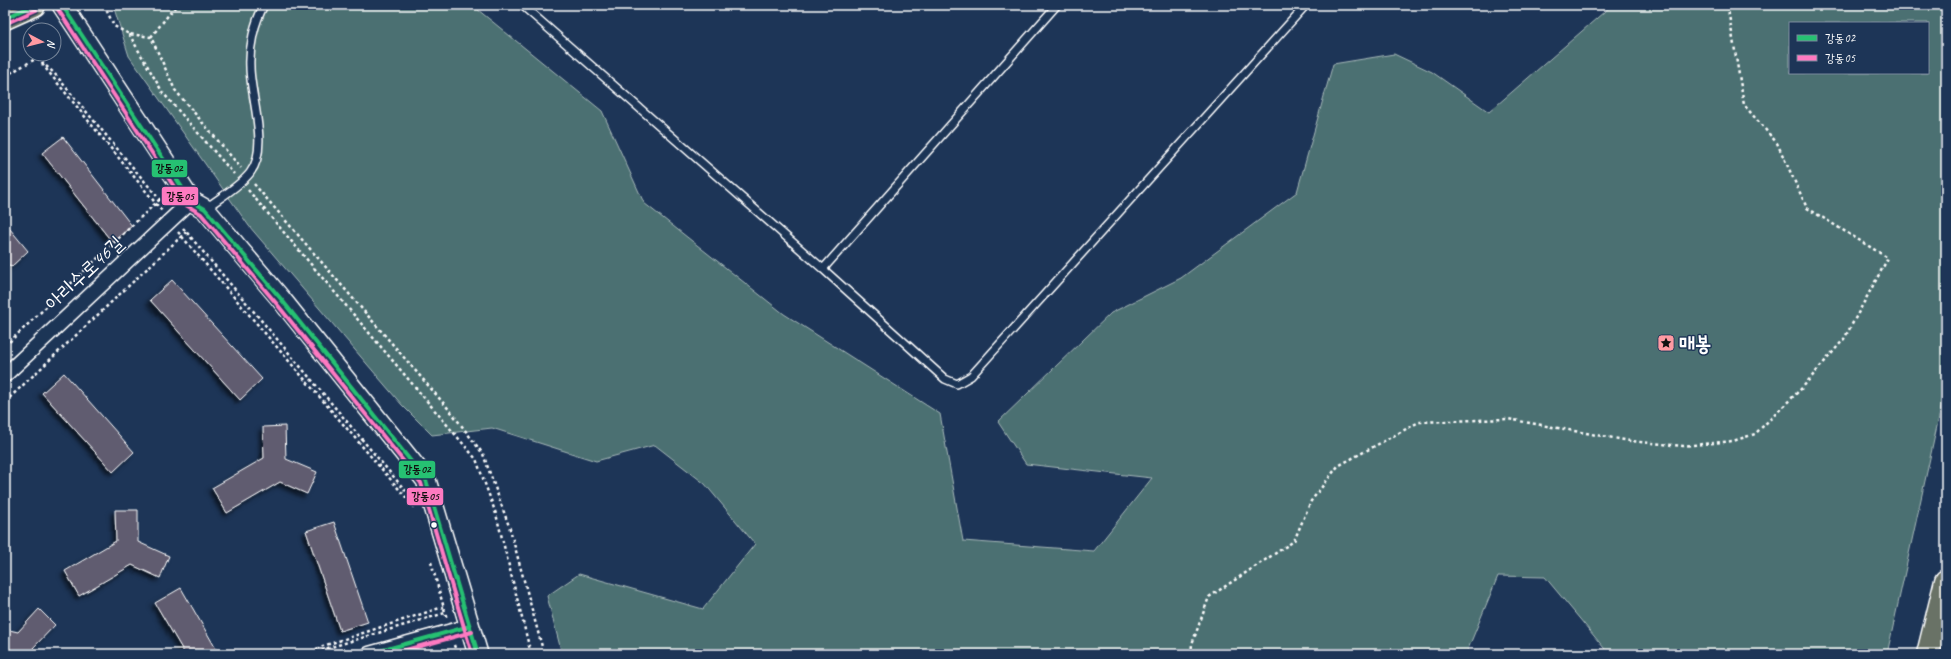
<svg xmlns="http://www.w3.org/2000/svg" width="1951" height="659" font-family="Caveat,'Poor Story',sans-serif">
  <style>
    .green { fill: #4c7072; stroke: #a6b8b8; fill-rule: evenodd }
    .building { fill: #615c70; stroke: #fff; filter: url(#shadow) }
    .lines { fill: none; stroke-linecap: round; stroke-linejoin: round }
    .lane-casing { stroke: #fff; stroke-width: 10 }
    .street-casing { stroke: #fff; stroke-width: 17 }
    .secondary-casing { stroke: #fff; stroke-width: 22 }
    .primary-casing { stroke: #fff; stroke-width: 25 }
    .highway-casing { stroke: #fff; stroke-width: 25 }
    .path { stroke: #fff; stroke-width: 2.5; stroke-dasharray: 3 3; stroke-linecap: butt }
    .lane { stroke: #1d3557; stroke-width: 7 }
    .street { stroke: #1d3557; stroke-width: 14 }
    .secondary { stroke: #1d3557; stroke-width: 19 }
    .primary { stroke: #697266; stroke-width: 22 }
    .highway { stroke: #697266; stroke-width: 22 }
    .bus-1-casing { stroke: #1d3557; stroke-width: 7 }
    .bus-2-casing { stroke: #1d3557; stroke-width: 7 }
    .bus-1 { stroke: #26c172; stroke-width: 4 }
    .bus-2 { stroke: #fe7ac1; stroke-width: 4 }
    .bus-dot { fill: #fff; stroke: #1d3557; stroke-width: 1.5 }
    .labels { text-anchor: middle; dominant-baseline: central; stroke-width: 3; stroke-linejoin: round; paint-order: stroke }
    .street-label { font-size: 20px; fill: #fff; stroke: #1d3557 }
    .poi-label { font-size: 20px; font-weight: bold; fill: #fff; stroke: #1d3557; text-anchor: start }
    .line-badge { stroke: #1d3557; stroke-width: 1.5 }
    .pale-badge-label { font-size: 11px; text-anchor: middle; font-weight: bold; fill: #111 }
  </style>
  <defs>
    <filter id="shadow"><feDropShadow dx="-3.5" dy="3.5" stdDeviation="2" flood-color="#0009"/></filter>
  </defs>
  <rect width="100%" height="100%" fill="#1d3557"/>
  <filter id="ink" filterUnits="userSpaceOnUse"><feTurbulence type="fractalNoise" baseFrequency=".025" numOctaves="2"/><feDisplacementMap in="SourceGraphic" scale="8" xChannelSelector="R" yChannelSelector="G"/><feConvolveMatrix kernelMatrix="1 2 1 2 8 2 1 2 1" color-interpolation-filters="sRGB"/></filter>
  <g filter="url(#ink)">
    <!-- green -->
    <path class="green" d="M113,5H472L602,111L644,203L784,314L940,414L963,541L1094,551L1152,478L1026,464L998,422L1111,313L1181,278L1297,192L1333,64L1394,54L1432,72L1489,112L1612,5H1946V385L1887,654H1609L1545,577L1498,576L1466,654H562L547,596L579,574L703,609L755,544L705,484L655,445L596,461L492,428L432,435L402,405L249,226L129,56ZM1790,23H1928V73H1790Z"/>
    <!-- building -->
    <path class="building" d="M63,137L132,226L112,242L42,153Z
      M5,223L28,251L11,267L5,260Z
      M172,280L262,379L240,400L150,300Z
      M64,373L134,452L113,472L42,393Z
      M285,426L286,459L317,472L307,494L280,482L227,513L212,488L264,458L263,427Z
      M115,510H138V542L169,556L160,578L132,565L79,596L65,571L116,541Z
      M334,522L368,622L340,631L306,531Z
      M181,588L219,654H185L155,603Z
      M39,609L55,625L33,648L35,654H5V629L18,632Z"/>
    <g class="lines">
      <!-- lane casing -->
      <g class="lane-casing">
        <path id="lane" d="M522,5L823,269L1057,5
          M205,209C219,198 239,187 250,173C270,148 250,96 250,67C249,47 254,23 264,5
          M823,269L945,379L957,384L971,376L1306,5"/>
      </g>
      <!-- street casing -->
      <g class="street-casing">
        <path id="street" d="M5,375L191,201
          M369,654L470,626"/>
      </g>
      <!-- secondary casing -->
      <g class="secondary-casing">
        <path id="secondary" d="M62,5L191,201L205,209L281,299L426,480L478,654"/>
      </g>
      <!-- primary casing -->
      <g class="primary-casing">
        <path id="primary" d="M5,18L34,5"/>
      </g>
      <!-- highway casing -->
      <g class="highway-casing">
        <path id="highway" d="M1928,654L1946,581"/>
      </g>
      <!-- path -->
      <path class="path" d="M104,5L114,26L129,34L151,37L175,90L241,168
        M129,34L163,93L234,174
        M151,37L174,8L179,5
        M37,58L54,73L166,207
        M42,64L162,211
        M5,76L37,58
        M254,184L452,413L483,454L510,529L544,654
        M248,190L476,459L496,514L531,654
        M183,228L415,502
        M178,232L416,509
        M5,346L159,200
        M5,402L186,232
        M431,562L447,619
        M454,645L457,654
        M305,654L323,646L443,607
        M316,654L328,648L445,613
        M1191,654L1192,644L1209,597L1294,541L1311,501L1338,466L1419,422L1508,419L1630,441L1683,446L1733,441L1755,434L1802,388L1844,339L1888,258L1807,208L1777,143L1744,105L1728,9L1730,5"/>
      <!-- lane -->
      <use href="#lane" class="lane"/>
      <!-- street -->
      <use href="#street" class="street"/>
      <!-- secondary -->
      <use href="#secondary" class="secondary"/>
      <!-- primary -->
      <use href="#primary" class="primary"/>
      <!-- highway -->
      <use href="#highway" class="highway"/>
      <!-- bus-1 casing -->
      <g class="bus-1-casing">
        <path id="bus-1" d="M62,5L191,201L205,209L281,299L426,480L478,654
          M5,18L34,5
          M369,654L470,626"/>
      </g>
      <!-- bus-2 casing -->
      <g class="bus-2-casing">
        <path id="bus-2" d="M57,8L186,205L201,214L276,303L421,483L472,654
          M7,23L36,10
          M391,654L472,632"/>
      </g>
      <!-- bus-1 -->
      <use href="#bus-1" class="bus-1"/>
      <!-- bus-2 -->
      <use href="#bus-2" class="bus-2"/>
    </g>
  </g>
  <!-- icons -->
  <defs>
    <g id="sight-square" transform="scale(0.9)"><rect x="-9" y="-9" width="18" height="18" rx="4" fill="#ff9aa2" stroke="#1d3557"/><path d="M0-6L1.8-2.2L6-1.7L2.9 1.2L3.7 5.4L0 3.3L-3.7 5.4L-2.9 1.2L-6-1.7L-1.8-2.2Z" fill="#111"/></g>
  </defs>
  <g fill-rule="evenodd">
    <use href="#sight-square" x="1666" y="343"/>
  </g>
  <!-- markers -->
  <circle class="bus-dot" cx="434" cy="525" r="3.5"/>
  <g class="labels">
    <!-- street labels -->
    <g class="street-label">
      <text transform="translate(84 273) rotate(-43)">아리수로46길</text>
    </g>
    <!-- poi labels -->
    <g class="poi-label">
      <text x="1679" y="343">매봉</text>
    </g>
  </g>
  <g class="line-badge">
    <rect x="151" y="159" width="37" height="19" rx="4" fill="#26c172"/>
    <rect x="161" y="186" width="38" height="20" rx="4" fill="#fe7ac1"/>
    <rect x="398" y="460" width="38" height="19" rx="4" fill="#26c172"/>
    <rect x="406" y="487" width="38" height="19" rx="4" fill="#fe7ac1"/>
  </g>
  <g class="pale-badge-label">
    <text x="169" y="172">강동02</text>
    <text x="180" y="200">강동05</text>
    <text x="417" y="473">강동02</text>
    <text x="425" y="500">강동05</text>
  </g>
  <!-- margin -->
  <rect width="1951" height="659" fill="none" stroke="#1d3557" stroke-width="20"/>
  <rect x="10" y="10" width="1931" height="639" fill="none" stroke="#fff" stroke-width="1.5" filter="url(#ink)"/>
  <!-- legend -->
  <rect x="1789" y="22" width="140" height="52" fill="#1d3557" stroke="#77869a"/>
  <rect x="1797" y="35" width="20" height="6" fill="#26c172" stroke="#77869a"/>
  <text x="1825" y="42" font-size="12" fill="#ffffff">강동02</text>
  <rect x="1797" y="55" width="20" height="6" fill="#fe7ac1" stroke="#77869a"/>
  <text x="1825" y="62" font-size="12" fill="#ffffff">강동05</text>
  <!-- north arrow -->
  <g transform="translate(42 42) rotate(97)"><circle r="19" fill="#1d3557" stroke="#77869a"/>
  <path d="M0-3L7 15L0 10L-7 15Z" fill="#ff9aa2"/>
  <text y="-6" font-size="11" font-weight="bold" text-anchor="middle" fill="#ffffff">N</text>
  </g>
</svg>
